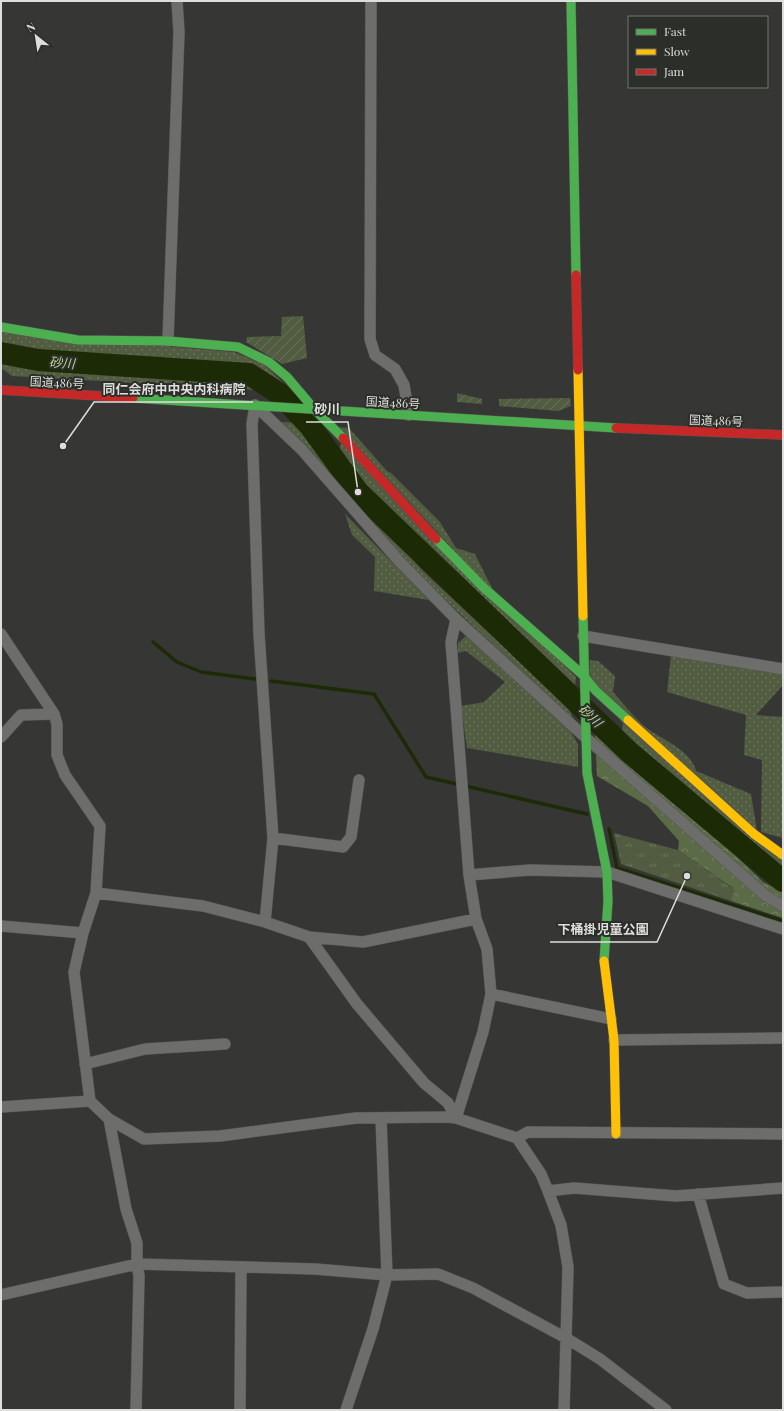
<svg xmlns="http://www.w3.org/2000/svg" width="784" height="1411" font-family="'Playfair Display','Noto Sans JP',serif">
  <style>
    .grass { fill: url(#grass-dots) }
    .forest { fill: url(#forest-crowns) }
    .park { fill: url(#park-tufts) }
    .garden { fill: url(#garden-furrows) }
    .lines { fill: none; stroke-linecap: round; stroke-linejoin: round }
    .stream { stroke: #1d2a06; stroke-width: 3.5 }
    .river { stroke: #1d2a06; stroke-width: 22 }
    .street-casing { stroke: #545552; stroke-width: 12 }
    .fast-casing { stroke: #545552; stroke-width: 10 }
    .slow-casing { stroke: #545552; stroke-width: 10 }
    .jam-casing { stroke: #545552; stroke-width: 10 }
    .street { stroke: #6d6d6b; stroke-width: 11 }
    .fast { stroke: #4caf50; stroke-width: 9 }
    .slow { stroke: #ffc107; stroke-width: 9 }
    .jam { stroke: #c62828; stroke-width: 9 }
    .labels { text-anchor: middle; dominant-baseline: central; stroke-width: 4; stroke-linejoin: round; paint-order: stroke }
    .street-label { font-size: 12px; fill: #dedfdc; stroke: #2c2e29 }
    .water-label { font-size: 13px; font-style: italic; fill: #bad794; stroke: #2c2e29 }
    .leader { fill: none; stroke: #dedfdc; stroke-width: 1.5 }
    .callout-dot { fill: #dedfdc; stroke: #2c2e29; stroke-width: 1.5 }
    .callout-label { font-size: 13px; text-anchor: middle; font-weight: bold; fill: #dedfdc; stroke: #2c2e29; stroke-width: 4; stroke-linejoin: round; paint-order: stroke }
  </style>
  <defs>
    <pattern id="grass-dots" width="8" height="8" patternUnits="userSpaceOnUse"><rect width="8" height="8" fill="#515c41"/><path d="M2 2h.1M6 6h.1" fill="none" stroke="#6a735c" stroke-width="1.8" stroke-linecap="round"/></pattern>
    <pattern id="forest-crowns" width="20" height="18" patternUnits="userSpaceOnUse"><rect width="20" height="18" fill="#5c6b47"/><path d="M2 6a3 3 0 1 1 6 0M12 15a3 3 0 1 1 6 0" fill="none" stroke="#738061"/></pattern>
    <pattern id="park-tufts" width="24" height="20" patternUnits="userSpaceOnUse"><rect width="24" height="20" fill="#515c41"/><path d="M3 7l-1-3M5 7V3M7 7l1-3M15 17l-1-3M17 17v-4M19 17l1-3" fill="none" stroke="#6a735c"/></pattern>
    <pattern id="garden-furrows" width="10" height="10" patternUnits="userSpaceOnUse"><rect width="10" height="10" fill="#515c41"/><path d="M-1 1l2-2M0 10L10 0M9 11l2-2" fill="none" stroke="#6a735c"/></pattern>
  </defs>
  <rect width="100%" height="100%" fill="#363734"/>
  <!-- grass -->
  <path class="grass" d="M1,332L234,352L265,365L295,394L242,389L12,376L1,368Z
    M279,422L301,423L353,493L423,571L567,706L575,722L400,557Z
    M339,427L349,428L387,471L391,473L440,522L456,548L475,554L495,594Z
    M342,442L576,677L575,686L472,595L351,477L339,449Z
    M345,514L429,600L374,591L375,557L352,535Z
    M467,635L569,729L578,744V767L467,748L461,706L484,702L505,682L466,651L458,653V643Z
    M671,655L783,673V685L756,715L783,717V838L761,832L762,760L744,755L746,715L667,692Z
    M590,660L598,661L615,676L613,692C623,703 632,715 643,725C659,739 690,748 696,771L751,794L759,843L783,858V870L735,832L621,735L623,724L589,677Z"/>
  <!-- forest -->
  <path class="forest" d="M595,734L620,749L692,813L763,882L783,892V918L731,901L733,888L678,850L679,841L648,806L597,776Z"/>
  <!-- park -->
  <path class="park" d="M614,833L678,850L735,890L731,901L621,864Z"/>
  <!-- garden -->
  <path class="garden" d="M303,316L307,358L282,364L246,342L247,337L281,336L282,317Z
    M457,393L482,399V404L457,402Z
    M570,398L571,406L558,411L499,406V399Z"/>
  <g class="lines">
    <!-- stream -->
    <path class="stream" d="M153,642L177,662L201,672L255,679
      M271,681L374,694L426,777L587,814
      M609,829L617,868L783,921"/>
    <!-- river -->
    <path class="river" d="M1,353L38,360L249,374L280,394L310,426L358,492L629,752L783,881"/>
    <!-- street casing -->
    <g class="street-casing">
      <path id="street" d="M371,1L370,339L375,355L395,369L404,385L409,415
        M168,341L179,32L177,1
        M255,405L252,424L259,634L273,838L265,922
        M256,406L302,450L399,561L456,619L585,737L766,896L783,906
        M456,619L451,642L469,875L476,919L487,949L491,994L483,1032L456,1118
        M1,634L54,714L57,724V755L65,775L100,826L96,893L83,933L74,972L90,1101L109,1119L126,1209L137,1243V1264L139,1276L136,1410
        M583,636L783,669
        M1,737L21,715L54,714
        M273,838L343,847L351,837L359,780
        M469,875L530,870L607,872L783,929
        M96,893L203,906L265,922L309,937L363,942L476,919
        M1,926L83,933
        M309,937L357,1004L424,1083L448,1103L456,1118
        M491,994L611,1019
        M614,1040L783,1038
        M85,1064L145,1049L225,1044
        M1,1107L90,1101
        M109,1119L144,1139L220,1136L356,1118L446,1117L456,1118L517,1138L541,1174L548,1191L561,1225L568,1267L564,1410
        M517,1138L528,1132L783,1134
        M548,1191L574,1188L676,1196L783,1188
        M698,1194L724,1284L747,1293L783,1292
        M1,1295L137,1264L315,1269L387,1275L438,1274L473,1288L566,1338L600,1359L666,1410
        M240,1410L241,1267
        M346,1410L373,1329L387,1275L381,1118"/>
    </g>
    <!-- fast casing -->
    <g class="fast-casing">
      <path id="fast" d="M571,1L576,275
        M1,327L78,340L168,341L238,347L269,362L287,377L315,410L343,438
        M133,398L616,428
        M436,539L484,588L583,675L596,691L628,720
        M583,616L587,773L607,872L608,901L604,961"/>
    </g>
    <!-- slow casing -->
    <g class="slow-casing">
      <path id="slow" d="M578,370L583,616
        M628,720L754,834L783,855
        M604,961L614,1040L616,1134"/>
    </g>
    <!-- jam casing -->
    <g class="jam-casing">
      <path id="jam" d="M576,275L578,370
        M1,390L133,398
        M616,428L783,435
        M343,438L436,539"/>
    </g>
    <!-- street -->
    <use href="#street" class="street"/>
    <!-- fast -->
    <use href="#fast" class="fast"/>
    <!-- slow -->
    <use href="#slow" class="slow"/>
    <!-- jam -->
    <use href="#jam" class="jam"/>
  </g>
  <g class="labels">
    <!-- street labels -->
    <g class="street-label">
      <text transform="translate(57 382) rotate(3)">国道486号</text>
      <text transform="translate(393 402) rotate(3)">国道486号</text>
      <text transform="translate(716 420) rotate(2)">国道486号</text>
    </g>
    <!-- water labels -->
    <g class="water-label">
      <text transform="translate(62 362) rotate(4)">砂川</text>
      <text transform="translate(591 715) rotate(44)">砂川</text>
    </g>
  </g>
  <!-- callouts -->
  <path class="leader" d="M63 446L94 402H253M358 492L348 422H306M687 876L657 942H550"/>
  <g class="callout-dot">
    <circle cx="63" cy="446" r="4"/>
    <circle cx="358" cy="492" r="4"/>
    <circle cx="687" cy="876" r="4"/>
  </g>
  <g class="callout-label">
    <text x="174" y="394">同仁会府中中央内科病院</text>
    <text x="327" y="414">砂川</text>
    <text x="603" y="934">下桶掛児童公園</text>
  </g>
  <!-- border -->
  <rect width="784" height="1411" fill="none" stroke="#dedfdc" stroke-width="4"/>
  <!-- legend -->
  <rect x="628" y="16" width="140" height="72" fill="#2c2e29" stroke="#737571"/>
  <rect x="636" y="29" width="20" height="6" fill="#4caf50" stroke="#737571"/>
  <text x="664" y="36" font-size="12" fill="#dedfdc">Fast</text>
  <rect x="636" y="49" width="20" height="6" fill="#ffc107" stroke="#737571"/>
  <text x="664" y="56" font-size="12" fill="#dedfdc">Slow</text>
  <rect x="636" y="69" width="20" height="6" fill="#c62828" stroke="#737571"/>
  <text x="664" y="76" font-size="12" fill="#dedfdc">Jam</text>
  <!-- north arrow -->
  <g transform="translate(36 36) rotate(330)" stroke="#2c2e29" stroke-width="3" paint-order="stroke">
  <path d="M0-3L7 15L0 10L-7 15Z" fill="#dedfdc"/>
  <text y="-6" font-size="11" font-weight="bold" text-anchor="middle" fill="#dedfdc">N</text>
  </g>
</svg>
